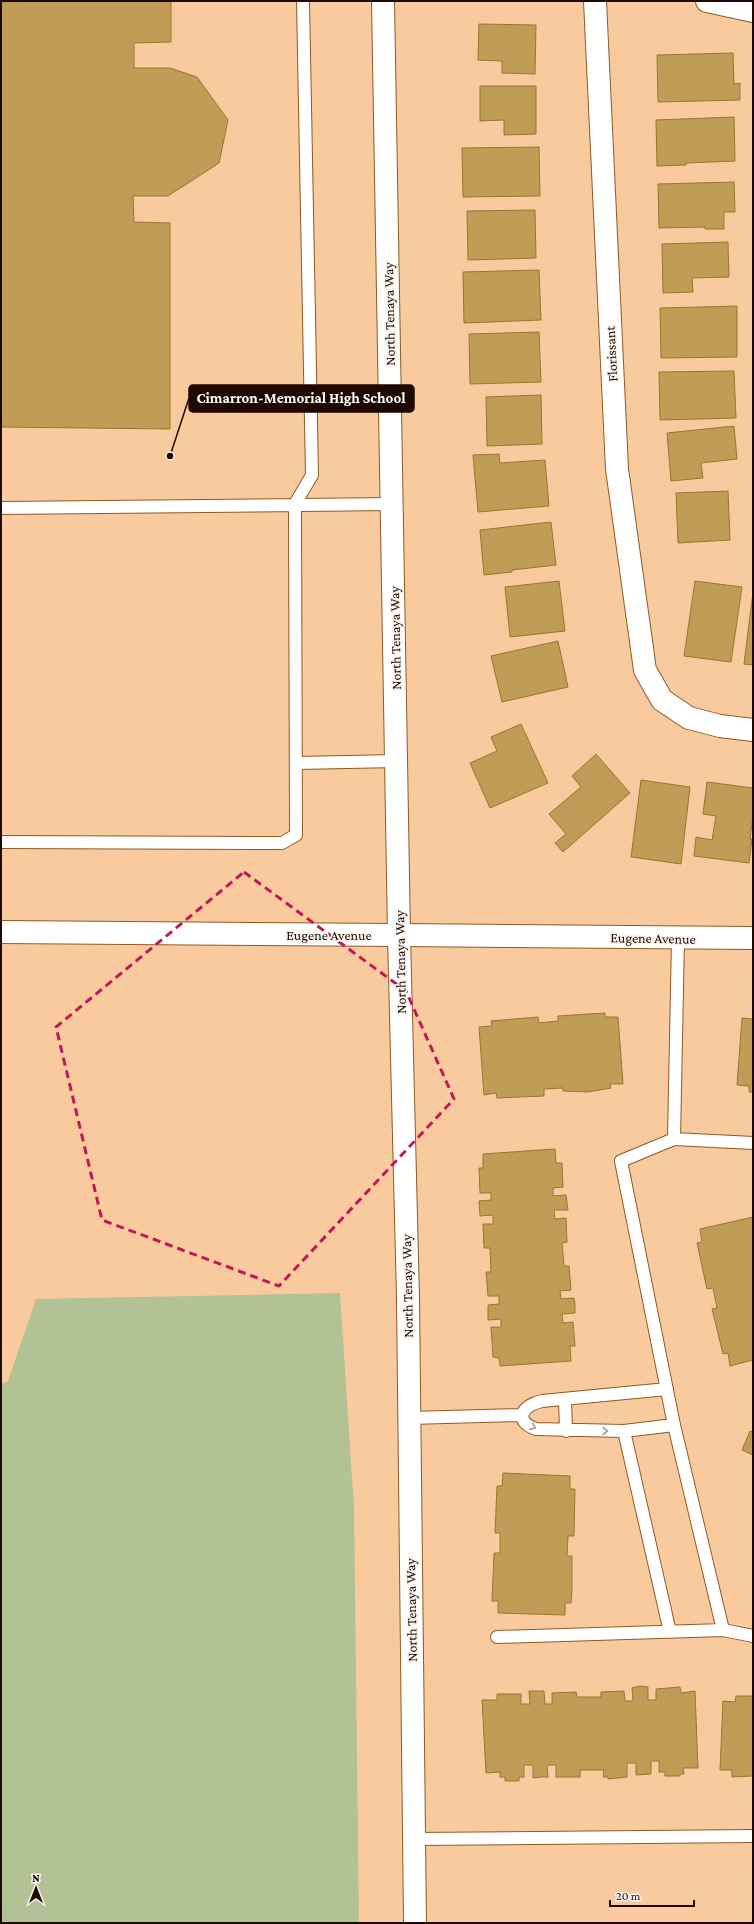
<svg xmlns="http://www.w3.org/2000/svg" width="754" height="1924" font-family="'Crimson Pro',serif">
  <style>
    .green { fill: #b3c295 }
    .building { fill: #bf9d57; stroke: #987630 }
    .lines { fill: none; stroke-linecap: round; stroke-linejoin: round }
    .service-casing { stroke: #8e5a23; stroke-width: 14 }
    .minor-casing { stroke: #8e5a23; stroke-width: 24 }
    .tertiary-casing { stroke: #8e5a23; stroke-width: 24 }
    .secondary-casing { stroke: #8e5a23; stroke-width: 24 }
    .service { stroke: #fff; stroke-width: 12 }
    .minor { stroke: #fff; stroke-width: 22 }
    .tertiary { stroke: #fff; stroke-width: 22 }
    .secondary { stroke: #fff; stroke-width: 22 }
    .oneway { stroke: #a59d99 }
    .marked { fill: none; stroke: #c2185b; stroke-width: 3; stroke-dasharray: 8 5; stroke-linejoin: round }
    .labels { text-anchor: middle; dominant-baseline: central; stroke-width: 3.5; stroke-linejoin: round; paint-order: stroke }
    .street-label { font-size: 14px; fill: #1d0900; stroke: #faf4ef }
    .leader { fill: none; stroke: #1d0900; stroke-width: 1.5 }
    .callout-dot { fill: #1d0900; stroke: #faf4ef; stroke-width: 1.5 }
    .callout { fill: #1d0900; stroke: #1d0900; stroke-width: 1.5 }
    .callout-label { font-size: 15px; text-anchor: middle; font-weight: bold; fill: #fff }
  </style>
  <rect width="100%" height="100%" fill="#faca9f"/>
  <!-- green -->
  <path class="green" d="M340,1293L354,1507L359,1923H1V1384L8,1381L36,1299Z"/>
  <!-- building -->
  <path class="building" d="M1,1H171V42L134,43V68H170L197,77L228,120L219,163L168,196H133L134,222L170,223V429L1,427Z
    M479,24L536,25L535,74L502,73V61L478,60Z
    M733,53L734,84L740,83V100L658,102L657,55Z
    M480,86H536V134L504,135V120L480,121Z
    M734,117L735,161L686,163V165L657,166L656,120Z
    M539,147L540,196L463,197L462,148Z
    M734,182L735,212H724V229H705V227L659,228L658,184Z
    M535,210L536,258L468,260L467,211Z
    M728,242L729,277L692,278L693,292L663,293L662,244Z
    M539,270L541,320L464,323L463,272Z
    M737,306V357L661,358L660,308Z
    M539,332L541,382L470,384L469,334Z
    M734,371L736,418L660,420L659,372Z
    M541,395L542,444L487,446L486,397Z
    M734,426L737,459L701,463L703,478L671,481L667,433Z
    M499,454L500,463L545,460L549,506L478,512L473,455Z
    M728,491L730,540L678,543L676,493Z
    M551,522L556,565L512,570V572L484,575L480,530Z
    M559,581L565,631L510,637L505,587Z
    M695,581L742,587L731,662L684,656Z
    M753,592V665L744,664Z
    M558,641L568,687L502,702L491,656Z
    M521,724L548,783L490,808L470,763L497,751L491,737Z
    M596,754L630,793L563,852L555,843L566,834L549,814L581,787L572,776Z
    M641,780L690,787L681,864L631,857Z
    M707,782L753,788V816L750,839H752L749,863L694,856L696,837L712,840L716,816L703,814Z
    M605,1013V1017H618L623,1084H610L611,1088L588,1092L563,1091V1088L544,1089V1096L497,1098L496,1093L484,1095L479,1027L492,1026L491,1021L538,1017L539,1023L558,1021V1016Z
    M742,1018L753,1019V1092H749V1086L737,1085Z
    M555,1149L556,1163H562L563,1187L553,1188V1196L566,1195L568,1210H554L555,1219L566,1218L567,1242L562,1243L564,1266H569L571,1290L560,1291L561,1299L574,1298L575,1305V1313L562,1314L563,1323L573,1322L575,1346H570L571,1361L500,1366L499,1358L493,1357L491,1327H501V1319L488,1320V1305L499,1304V1296H488L486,1272H491L490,1248H484L483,1224H493V1215L480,1216L479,1201L491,1200V1193H480L479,1168H483V1154Z
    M753,1217V1360L730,1366L728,1353L723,1354L712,1309L717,1308L713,1288L707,1289L697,1243L702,1242L700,1229Z
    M750,1431L753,1432V1455L742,1450Z
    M503,1473L570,1476V1489H575L574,1536H568L567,1556H572V1590L571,1603H565V1615L498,1613V1601H492L494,1553H500V1533H495L497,1486H502Z
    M640,1686L648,1687V1700H656V1689L680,1687L681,1693L695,1691L698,1768H683L684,1774H680V1776H665V1772H659V1761H651V1774L636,1775V1763H627V1777L608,1779V1777H603L604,1770H580V1777H556V1765H547L548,1777H540L533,1778V1765H524V1777H519V1781H505V1777H500V1772L486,1773L482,1700H497V1694H521V1704H530L529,1691H544L545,1704H552V1693L576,1692L577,1697H601V1692L624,1691L625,1701H633L632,1688Z
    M736,1696H753V1776L732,1777V1770H720L723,1701L735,1702Z"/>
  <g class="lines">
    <!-- service casing -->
    <g class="service-casing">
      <path id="service" d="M1,508L393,504
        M297,763L397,761
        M1,842L282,843L296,835L295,504L312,475L303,1
        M674,1139L678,938
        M753,1143L674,1139L621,1161L674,1425L723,1630L753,1636
        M667,1389L542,1401C522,1405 513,1421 536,1429L624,1431L674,1425
        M565,1399L566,1431
        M409,1418L522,1415
        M624,1431L670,1632
        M497,1637L723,1630
        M414,1839L753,1836"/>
    </g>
    <!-- minor casing -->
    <g class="minor-casing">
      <path id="minor" d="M595,1L617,469L645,670L662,700L689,718L720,726L753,730
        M707,1L753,11
        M1,932L399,935"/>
    </g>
    <!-- tertiary casing -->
    <g class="tertiary-casing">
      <path id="tertiary" d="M399,935L753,938"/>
    </g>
    <!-- secondary casing -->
    <g class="secondary-casing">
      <path id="secondary" d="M383,1L399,935L408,1298L415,1923"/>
    </g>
    <!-- service -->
    <use href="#service" class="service"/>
    <!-- minor -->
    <use href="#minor" class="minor"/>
    <!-- tertiary -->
    <use href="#tertiary" class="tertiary"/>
    <!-- secondary -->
    <use href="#secondary" class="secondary"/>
  </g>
  <!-- one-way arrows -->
  <defs><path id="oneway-chevron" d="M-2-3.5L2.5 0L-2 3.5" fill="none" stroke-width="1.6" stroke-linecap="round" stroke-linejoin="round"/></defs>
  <g class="oneway">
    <use href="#oneway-chevron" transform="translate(533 1427) rotate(24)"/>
    <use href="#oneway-chevron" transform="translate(605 1431)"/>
  </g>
  <!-- marked area -->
  <path class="marked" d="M244,872L406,991L454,1099L279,1286L102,1220L56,1027Z"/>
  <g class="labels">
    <!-- street labels -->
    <g class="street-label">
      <text transform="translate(389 314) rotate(-91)">North Tenaya Way</text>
      <text transform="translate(611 354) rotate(-93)">Florissant</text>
      <text transform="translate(395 638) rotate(-91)">North Tenaya Way</text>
      <text x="329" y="935">Eugene Avenue</text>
      <text transform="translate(653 938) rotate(1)">Eugene Avenue</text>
      <text transform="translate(400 962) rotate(-91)">North Tenaya Way</text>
      <text transform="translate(407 1286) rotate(-91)">North Tenaya Way</text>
      <text transform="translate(411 1610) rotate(-91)">North Tenaya Way</text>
    </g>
  </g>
  <!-- callouts -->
  <path class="leader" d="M170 456L189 398"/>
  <circle class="callout-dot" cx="170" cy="456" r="4"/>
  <rect class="callout" x="189" y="385" width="225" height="27" rx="4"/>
  <g class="callout-label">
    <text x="301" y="403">Cimarron-Memorial High School</text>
  </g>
  <!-- border -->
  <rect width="754" height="1924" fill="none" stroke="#1d0900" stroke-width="4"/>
  <!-- north arrow -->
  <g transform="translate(36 1888)" stroke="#faf4ef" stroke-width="3" paint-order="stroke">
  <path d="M0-3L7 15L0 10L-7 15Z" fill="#1d0900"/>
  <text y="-6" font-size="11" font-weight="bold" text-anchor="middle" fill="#1d0900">N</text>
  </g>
  <!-- scale -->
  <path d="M610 1900v6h84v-6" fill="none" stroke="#1d0900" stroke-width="2"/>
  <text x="616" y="1900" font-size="12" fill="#1d0900" stroke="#faf4ef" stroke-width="3" paint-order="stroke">20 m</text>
</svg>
